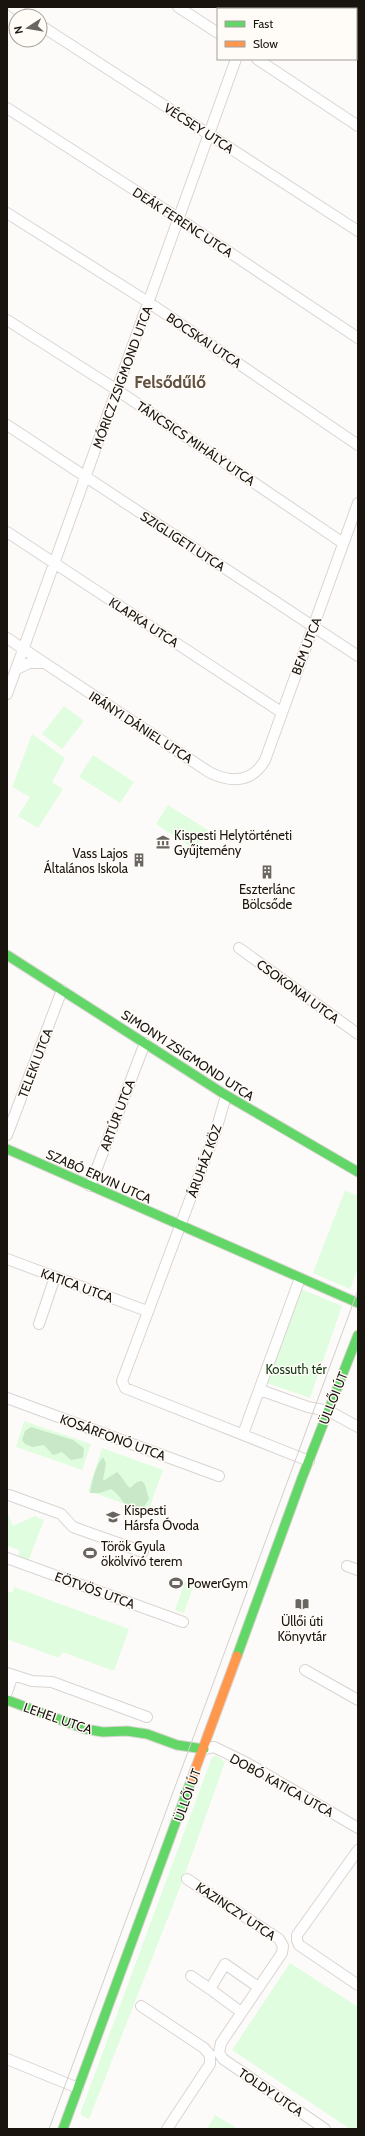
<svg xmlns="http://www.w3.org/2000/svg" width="365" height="2136" font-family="Cabin,sans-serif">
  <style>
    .green { fill: #e1fddf }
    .forest { fill: #c8e8c7 }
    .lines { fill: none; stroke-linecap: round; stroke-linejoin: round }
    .street-casing { stroke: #d9d4d0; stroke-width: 12 }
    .fast-casing { stroke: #d9d4d0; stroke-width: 11 }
    .slow-casing { stroke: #d9d4d0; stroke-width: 11 }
    .street { stroke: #fffefe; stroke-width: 10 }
    .fast { stroke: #63d668; stroke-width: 9 }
    .slow { stroke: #ff974d; stroke-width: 9 }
    .tram { stroke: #d2d0cf; stroke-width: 1 }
    .labels { text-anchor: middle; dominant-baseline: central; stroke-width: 3; stroke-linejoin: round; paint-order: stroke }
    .street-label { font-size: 13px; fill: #1a140e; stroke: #fffbf7 }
    .poi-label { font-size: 13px; fill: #1a140e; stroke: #fffbf7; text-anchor: start }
    .park-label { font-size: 13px; fill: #0f3812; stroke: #fffbf7 }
    .district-label { font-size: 17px; font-weight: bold; fill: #605141; stroke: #fffbf7 }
  </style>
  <rect width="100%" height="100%" fill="#fdfbf9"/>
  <!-- green -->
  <path class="green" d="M64,706L84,721L62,749L42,734Z
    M32,734L65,758L52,782L63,789L38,828L18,816L30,797L12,787Z
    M93,755L134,782L120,803L79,777Z
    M168,805L208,830L195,850L156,824Z
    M345,1190L358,1196V1268L350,1289L313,1273Z
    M301,1289L342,1306L310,1398L267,1383Z
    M24,1421L91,1444L82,1470L16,1447Z
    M102,1448L163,1470L148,1512L88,1491Z
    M7,1512L13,1526L35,1516L44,1520L28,1562L19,1559V1550L8,1546L7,1548Z
    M185,1581L194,1584L184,1613L175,1610Z
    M14,1587L129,1629L114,1671L62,1652L59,1658L7,1639V1591L12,1593Z
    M216,1755L225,1762L184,1877L89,2119L81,2115V2111L212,1757Z
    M290,1963L358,2007V2129H350L232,2050Z
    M215,2115L238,2129H207Z"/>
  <!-- forest -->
  <path class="forest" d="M31,1427L73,1440L84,1448L83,1458L71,1460L62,1452L53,1455L44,1445L32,1447L25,1444L22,1440L25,1431Z
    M103,1457L106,1463L103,1480H105L117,1472C123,1477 124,1483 130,1488L137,1482L142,1481L145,1485L149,1499L144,1507C123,1514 126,1499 111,1489L100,1493H90C92,1482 95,1466 103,1457Z"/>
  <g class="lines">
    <!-- street casing -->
    <g class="street-casing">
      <path id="street" d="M13,7L27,16
        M178,7L218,33
        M339,7L342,9
        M254,9L255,7
        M356,19L358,20
        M40,25L358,231
        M257,59L358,126
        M7,108L178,218L358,338
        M7,213L148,302L358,445
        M7,320L117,390L343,543
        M7,425L358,656
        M7,532L281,712
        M7,638L209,772C230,783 252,783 265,760L358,503
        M17,669L29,663H43
        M7,694L236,59
        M239,948L358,1034
        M226,1096L216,1130L122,1381L125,1388L309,1461
        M7,1135L62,990
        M90,1186L145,1043
        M7,1259L147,1311
        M39,1324L55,1277
        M260,1390L308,1407L329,1411L358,1427
        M7,1398L219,1476
        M243,1434L300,1278
        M9,1495L61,1514L73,1527L143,1552
        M7,1558L183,1622
        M347,1566L358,1570
        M305,1670L358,1700
        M7,1673L32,1681L52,1682L147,1717
        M7,1692L13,1675
        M204,1749L214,1747L247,1763L358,1828
        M358,1850L297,1935V1940L299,1945L358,1985
        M187,1879L279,1939L283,1946L282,1953L221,2043L219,2053L223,2059L325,2129
        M191,1976L210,1989
        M141,2006L204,2048L210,2055V2064L167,2129
        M241,2012L210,1989L225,1964L258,1987
        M7,2059L78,2088"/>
    </g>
    <!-- fast casing -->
    <g class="fast-casing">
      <path id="fast" d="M7,955L224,1094L358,1172
        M7,1149L358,1303
        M237,1656L302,1478L358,1335
        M7,1700L85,1729L103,1732L127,1731L147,1734L177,1745L204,1749
        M63,2129L192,1778"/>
    </g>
    <!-- slow casing -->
    <g class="slow-casing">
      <path id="slow" d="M192,1778L237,1656"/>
    </g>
    <!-- street -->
    <use href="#street" class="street"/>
    <!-- fast -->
    <use href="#fast" class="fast"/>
    <!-- slow -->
    <use href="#slow" class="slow"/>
    <!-- tram -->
    <path class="tram" d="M49,2129L358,1290"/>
  </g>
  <!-- icons -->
  <defs>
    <g id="museum-bare" transform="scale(1.08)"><path d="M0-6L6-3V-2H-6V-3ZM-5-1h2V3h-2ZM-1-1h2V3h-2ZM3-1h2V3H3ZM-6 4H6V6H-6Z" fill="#696560" stroke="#fffbf7" stroke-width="2.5" paint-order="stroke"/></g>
    <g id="building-bare" transform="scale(1.08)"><path d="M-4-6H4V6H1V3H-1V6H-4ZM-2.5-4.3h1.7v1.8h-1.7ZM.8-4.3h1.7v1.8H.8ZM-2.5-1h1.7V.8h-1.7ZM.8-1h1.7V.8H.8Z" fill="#696560" stroke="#fffbf7" stroke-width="2.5" paint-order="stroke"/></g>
    <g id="school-bare" transform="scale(1.08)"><path d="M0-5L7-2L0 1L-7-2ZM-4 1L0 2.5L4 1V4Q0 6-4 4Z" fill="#696560" stroke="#fffbf7" stroke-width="2.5" paint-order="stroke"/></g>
    <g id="stadium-bare" transform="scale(1.08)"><path d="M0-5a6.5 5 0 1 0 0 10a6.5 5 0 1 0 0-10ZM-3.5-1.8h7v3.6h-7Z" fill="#696560" stroke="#fffbf7" stroke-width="2.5" paint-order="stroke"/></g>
    <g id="library-bare" transform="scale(1.08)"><path d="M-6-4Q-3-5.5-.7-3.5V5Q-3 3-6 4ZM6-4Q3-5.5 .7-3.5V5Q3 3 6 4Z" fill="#696560" stroke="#fffbf7" stroke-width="2.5" paint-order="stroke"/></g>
  </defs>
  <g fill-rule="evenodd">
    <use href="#museum-bare" x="163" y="842"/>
    <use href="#building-bare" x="139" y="860"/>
    <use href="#building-bare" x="267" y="872"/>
    <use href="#school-bare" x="113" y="1517"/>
    <use href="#stadium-bare" x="90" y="1553"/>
    <use href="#stadium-bare" x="176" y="1583"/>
    <use href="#library-bare" x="302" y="1604"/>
  </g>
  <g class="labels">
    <!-- street labels -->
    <g class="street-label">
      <text transform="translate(199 128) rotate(33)">VÉCSEY UTCA</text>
      <text transform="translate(183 222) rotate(33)">DEÁK FERENC UTCA</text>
      <text transform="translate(204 340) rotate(34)">BOCSKAI UTCA</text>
      <text transform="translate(122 377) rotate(-70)">MÓRICZ ZSIGMOND UTCA</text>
      <text transform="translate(196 443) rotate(34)">TÁNCSICS MIHÁLY UTCA</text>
      <text transform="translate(183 541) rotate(33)">SZIGLIGETI UTCA</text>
      <text transform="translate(144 622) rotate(33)">KLAPKA UTCA</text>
      <text transform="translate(306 646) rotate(-69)">BEM UTCA</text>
      <text transform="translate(141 727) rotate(33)">IRÁNYI DÁNIEL UTCA</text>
      <text transform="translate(298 991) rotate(36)">CSOKONAI UTCA</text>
      <text transform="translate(188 1055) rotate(33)">SIMONYI ZSIGMOND UTCA</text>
      <text transform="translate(35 1063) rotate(-69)">TELEKI UTCA</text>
      <text transform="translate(117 1115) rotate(-69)">ARTÚR UTCA</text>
      <text transform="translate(204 1161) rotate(-70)">ÁRUHÁZ KÖZ</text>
      <text transform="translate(99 1176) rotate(24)">SZABÓ ERVIN UTCA</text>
      <text transform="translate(77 1285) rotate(20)">KATICA UTCA</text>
      <text transform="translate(333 1398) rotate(-68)">ÜLLŐI ÚT</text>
      <text transform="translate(113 1437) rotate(20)">KOSÁRFONÓ UTCA</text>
      <text transform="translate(95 1590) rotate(20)">EÖTVÖS UTCA</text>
      <text transform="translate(58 1718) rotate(19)">LEHEL UTCA</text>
      <text transform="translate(282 1785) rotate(29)">DOBÓ KATICA UTCA</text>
      <text transform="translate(187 1795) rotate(-70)">ÜLLŐI ÚT</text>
      <text transform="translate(236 1911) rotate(34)">KAZINCZY UTCA</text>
      <text transform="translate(271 2092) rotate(34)">TOLDY UTCA</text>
    </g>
    <!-- poi labels -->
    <g class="poi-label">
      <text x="174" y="835">Kispesti Helytörténeti<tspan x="174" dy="15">Gyűjtemény</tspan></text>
      <text x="128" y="853" text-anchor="end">Vass Lajos<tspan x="128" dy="15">Általános Iskola</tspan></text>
      <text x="267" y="889" text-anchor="middle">Eszterlánc<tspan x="267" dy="15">Bölcsőde</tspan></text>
      <text x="124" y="1510">Kispesti<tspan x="124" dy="15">Hársfa Óvoda</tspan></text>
      <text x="101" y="1546">Török Gyula<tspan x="101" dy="15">ökölvívó terem</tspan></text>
      <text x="187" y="1583">PowerGym</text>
      <text x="302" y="1621" text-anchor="middle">Üllői úti<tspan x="302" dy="15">Könyvtár</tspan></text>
    </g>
    <!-- park labels -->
    <g class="park-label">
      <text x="296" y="1369">Kossuth tér</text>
    </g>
    <!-- district labels -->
    <g class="district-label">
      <text x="170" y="382">Felsődűlő</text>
    </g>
  </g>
  <!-- border -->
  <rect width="365" height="2136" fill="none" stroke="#1a140e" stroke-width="16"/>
  <!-- legend -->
  <rect x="217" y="8" width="140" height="52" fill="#fffbf7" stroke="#a39f9a"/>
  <rect x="225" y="21" width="20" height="6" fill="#63d668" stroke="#a39f9a"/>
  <text x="253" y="28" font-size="12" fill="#1a140e">Fast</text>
  <rect x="225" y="41" width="20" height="6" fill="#ff974d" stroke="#a39f9a"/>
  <text x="253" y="48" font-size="12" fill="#1a140e">Slow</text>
  <!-- north arrow -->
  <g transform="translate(28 28) rotate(258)"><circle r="19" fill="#fffbf7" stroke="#a39f9a"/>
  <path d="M0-3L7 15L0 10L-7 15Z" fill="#696560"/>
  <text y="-6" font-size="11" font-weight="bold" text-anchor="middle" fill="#1a140e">N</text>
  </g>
</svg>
